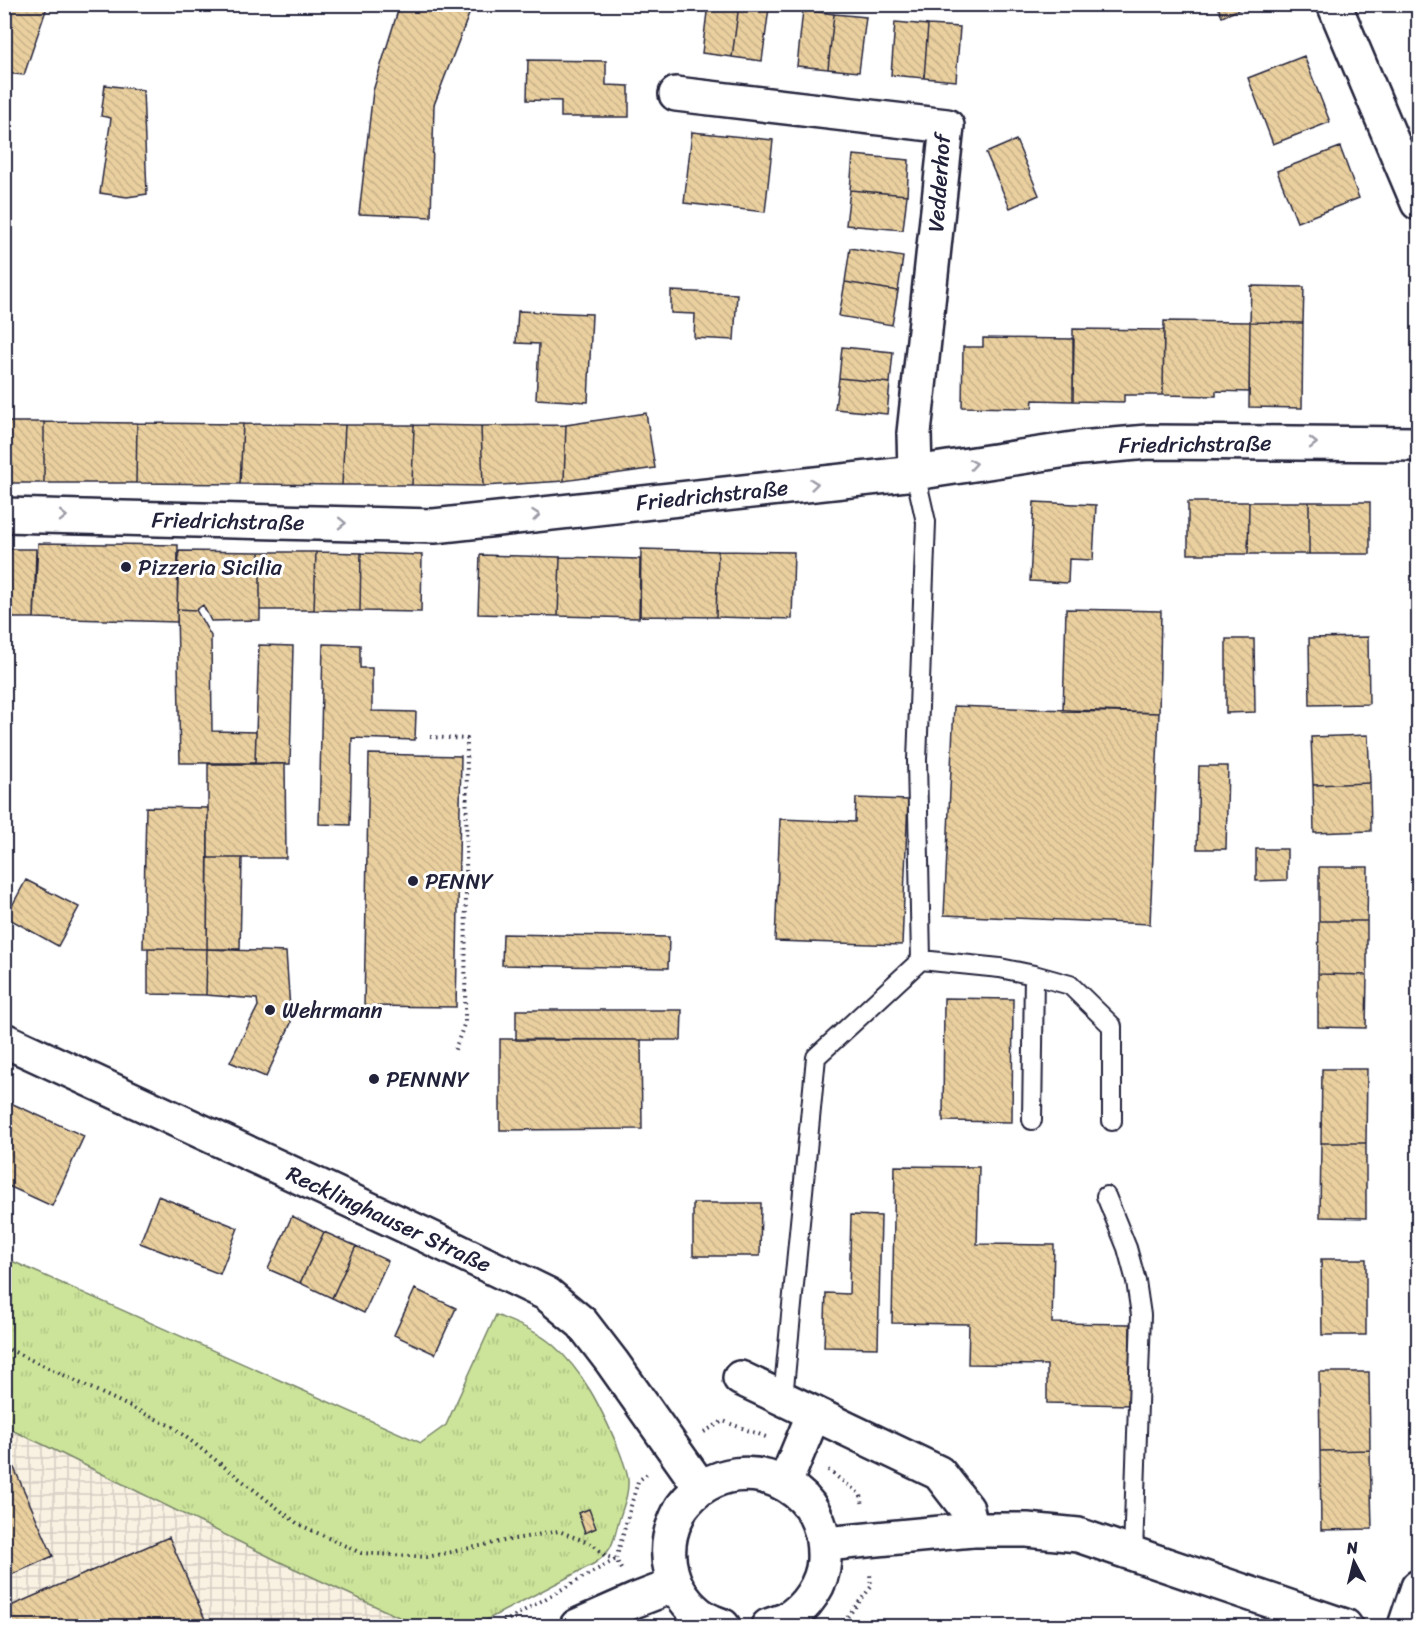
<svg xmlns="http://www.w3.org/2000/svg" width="1423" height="1631" font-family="Sriracha,sans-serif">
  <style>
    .industrial { fill: url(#industrial-grid) }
    .park { fill: url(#park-tufts); stroke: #77836a; stroke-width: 1.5 }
    .building { fill: url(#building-back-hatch); stroke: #22223b; stroke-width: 1.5 }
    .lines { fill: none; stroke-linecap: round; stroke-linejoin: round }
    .lane-casing { stroke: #22223b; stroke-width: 22 }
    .street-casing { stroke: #22223b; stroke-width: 38 }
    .secondary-casing { stroke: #22223b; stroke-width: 38 }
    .path { stroke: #22223b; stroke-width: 4; stroke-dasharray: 1.5 4.5; stroke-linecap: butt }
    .lane { stroke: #fff; stroke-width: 18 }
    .street { stroke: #fff; stroke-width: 33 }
    .secondary { stroke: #fff; stroke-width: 33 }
    .oneway { stroke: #9c9ca7 }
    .poi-dot { fill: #22223b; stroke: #fff; stroke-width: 2 }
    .labels { text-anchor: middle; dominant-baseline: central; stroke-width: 6; stroke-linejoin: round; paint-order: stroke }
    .street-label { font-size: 22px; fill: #22223b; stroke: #fff }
    .poi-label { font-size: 22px; fill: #22223b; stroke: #fff; text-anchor: start }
  </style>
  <defs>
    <pattern id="industrial-grid" width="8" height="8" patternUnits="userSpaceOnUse" patternTransform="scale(1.5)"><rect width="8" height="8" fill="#f9f1e2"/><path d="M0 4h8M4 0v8" fill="none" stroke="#d5cec3"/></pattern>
    <pattern id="park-tufts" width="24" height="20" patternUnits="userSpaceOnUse" patternTransform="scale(1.5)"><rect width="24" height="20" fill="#cce499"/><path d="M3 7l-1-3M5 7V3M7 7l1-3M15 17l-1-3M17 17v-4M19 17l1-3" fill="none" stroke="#afc385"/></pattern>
    <pattern id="building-back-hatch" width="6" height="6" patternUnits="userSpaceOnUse" patternTransform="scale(1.5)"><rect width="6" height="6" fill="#ead09f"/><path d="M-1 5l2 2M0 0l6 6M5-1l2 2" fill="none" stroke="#c8b28a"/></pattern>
  </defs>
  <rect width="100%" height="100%" fill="#fff"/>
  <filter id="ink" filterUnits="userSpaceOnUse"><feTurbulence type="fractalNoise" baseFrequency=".0167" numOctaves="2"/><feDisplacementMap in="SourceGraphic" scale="12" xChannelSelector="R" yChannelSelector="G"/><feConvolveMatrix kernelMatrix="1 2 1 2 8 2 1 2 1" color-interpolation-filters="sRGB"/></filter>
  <g filter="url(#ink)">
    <!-- industrial -->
    <path class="industrial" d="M5,1427L44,1445L278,1561L418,1626H5Z"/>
    <!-- park -->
    <path class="park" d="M5,1258L421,1443L446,1425L496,1315C515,1323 537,1331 553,1345C584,1372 601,1408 617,1445C621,1456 627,1468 628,1480C629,1494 623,1507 619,1520C613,1542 614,1549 595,1563L475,1626H418L278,1561L44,1445L5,1427Z"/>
    <!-- building -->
    <path class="building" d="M4,4H48L24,75L4,73Z
      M400,4H473L434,105L431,217L359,214L373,91Z
      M608,4H647L646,10L608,6Z
      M708,4L739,5L732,57L702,53Z
      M1217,4H1251L1222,17Z
      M739,5L769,8L762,61L732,57Z
      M803,10L834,14L828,69L797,66Z
      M834,14L866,17L859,72L828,69Z
      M895,22L928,25L924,78L891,75Z
      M928,25L960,27L956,81L924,78Z
      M1304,56L1330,122L1273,144L1248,78Z
      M528,60L606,61V85L629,86V117H561V101L527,100Z
      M105,85L143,90L147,194L127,197L100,193L111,118L101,116Z
      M692,132L773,140L765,212L684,203Z
      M1016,140L1039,195L1010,208L986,153Z
      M1340,147L1359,198L1297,222L1277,171Z
      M853,155L909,160L907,195L850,190Z
      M850,190L907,195L903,230L846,225Z
      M850,248L903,257L898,291L845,282Z
      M845,282L898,291L892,325L839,316Z
      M1251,286L1304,287L1303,323L1250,322Z
      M671,291L737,294L734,340L694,338L695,314L671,313Z
      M518,311L592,314L588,402L536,399L539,344L516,343Z
      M1164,321L1250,322L1249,392L1216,391V396L1163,395Z
      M1250,322L1303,323L1302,408L1249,407Z
      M1073,329L1164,330L1163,395H1124V402L1073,401Z
      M983,338L1074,339L1073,401L1033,400L1032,408L962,407L963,347H983Z
      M842,347L893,352L890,383L839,378Z
      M839,378L890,383L887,414L835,409Z
      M646,413L655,468L564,481L566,425Z
      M4,422H44V483H4Z
      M44,422L137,423L136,483H44Z
      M137,423L243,424L240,484L136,483Z
      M243,424L345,425L342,485L240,484Z
      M345,425H414L412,485H342Z
      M414,425L481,426L483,486L412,485Z
      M566,425L564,481L483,486L481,426Z
      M1034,502L1096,505L1093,560L1069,559L1068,583L1030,581Z
      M1188,502H1249L1248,554H1188Z
      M1249,502H1309V554H1248Z
      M1309,502H1370V554H1309Z
      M38,543L178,545L177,622L34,618Z
      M4,549H36L34,618H4Z
      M641,549L718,551L716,617L640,616Z
      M179,551L260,552V620L211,621L203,605L196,610L177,609Z
      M718,551L794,552L792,619L716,617Z
      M260,552H316L314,610H260Z
      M316,552L361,553L360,611L314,610Z
      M361,553L422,555L421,612L360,611Z
      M480,555L560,557L558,616L478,614Z
      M560,557L640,559L639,618L558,616Z
      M177,609L196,610L211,636L212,731L256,732L255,763H180Z
      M1066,609L1161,611L1159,713L1063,711Z
      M1368,637L1369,704L1310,705L1309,638Z
      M1226,639H1254L1255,712L1226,713Z
      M323,644L360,645V668H372V711L416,712L415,740L352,738L350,825L319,824Z
      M259,645L293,646L290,764L255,763Z
      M954,706L1159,713L1150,924L944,915Z
      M1368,735L1370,783L1313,785L1311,737Z
      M369,754L461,756L456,1007L364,1006Z
      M208,764H285L286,858H208Z
      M1199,766H1228L1226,849H1197Z
      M1370,783L1371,831L1314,833L1313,785Z
      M856,798L908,800L902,945L775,941L780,819L855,822Z
      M146,807L208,808L207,949L143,948Z
      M1287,849V880L1256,881V849Z
      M208,858H242L240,949H207Z
      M1319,867H1368L1367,921H1319Z
      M26,880L79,907L58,946L6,917Z
      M1319,921H1367V975L1318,974Z
      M503,934L669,937L668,968L502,965Z
      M148,948L207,949L206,995L148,994Z
      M207,949L286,952L291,1023L266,1077L230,1062L258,1006L257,999L206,995Z
      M1318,974L1367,975L1366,1028L1318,1027Z
      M944,998L1013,999L1012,1122L943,1121Z
      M516,1010H682L681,1040H516Z
      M500,1039L641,1040L642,1129L500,1130Z
      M1322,1069H1367L1366,1143H1321Z
      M4,1100L84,1136L52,1206L4,1184Z
      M1321,1143H1366V1218L1320,1217Z
      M895,1166L979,1167L977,1244L1054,1245L1052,1323L1130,1324L1129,1405L1047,1403V1365L968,1364L969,1324L892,1323Z
      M158,1196L238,1228L220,1274L140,1243Z
      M693,1203H761L760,1256H693Z
      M851,1215L881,1216L878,1348L824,1347L826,1293L849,1294Z
      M292,1216L324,1232L300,1283L268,1269Z
      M324,1232L356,1246L332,1298L300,1283Z
      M356,1246L388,1261L364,1313L332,1298Z
      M1321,1259H1366V1335H1322Z
      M415,1289L456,1308L435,1354L394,1335Z
      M1319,1372H1369L1370,1450L1320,1451Z
      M1370,1450L1372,1529L1321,1530L1320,1451Z
      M11,1461L53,1556L4,1578V1464Z
      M589,1509L596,1528L585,1533L578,1513Z
      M169,1537L208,1626H4V1609Z"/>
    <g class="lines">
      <!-- lane casing -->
      <g class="lane-casing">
        <path id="lane" d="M921,960L1000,968L1034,975L1070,985L1112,1026V1121
          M1032,1120L1034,975
          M1106,1196L1127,1248L1136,1281L1141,1315L1133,1553
          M783,1398L816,1057L921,960L917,760L926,522L915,473"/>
      </g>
      <!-- street casing -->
      <g class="street-casing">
        <path id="street" d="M1334,4L1418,203
          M676,94L947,126L914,433L915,473
          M4,515L434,526L915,473L1080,448L1148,442L1418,444
          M740,1378L939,1473L967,1509L972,1530
          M785,1483L814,1413
          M1405,1626L1418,1587"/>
      </g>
      <!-- secondary casing -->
      <g class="secondary-casing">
        <path id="secondary" d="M4,1040L427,1236L547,1294L582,1323L612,1362L701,1488
          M825,1544L972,1530H1027L1078,1535L1345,1626
          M577,1626L636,1600L675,1585
          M723,1626C716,1623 709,1621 703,1617C671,1594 660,1554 676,1519C678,1515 680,1510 682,1507C710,1469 760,1464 796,1492C817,1508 825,1534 824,1560C823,1583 806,1609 785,1620C780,1622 774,1624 768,1626"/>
      </g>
      <!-- path -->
      <path class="path" d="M430,737L467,739L465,1022L454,1052
        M4,1347L173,1427L298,1524L361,1553L427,1557L504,1541L559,1531L594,1545L605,1556L616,1559
        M704,1432L723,1421L769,1438
        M828,1470L861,1495L863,1506
        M621,1569L616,1559L638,1481L650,1472
        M492,1626L509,1619L616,1559
        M840,1626L871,1587L870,1573"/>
      <!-- lane -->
      <use href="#lane" class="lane"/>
      <!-- street -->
      <use href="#street" class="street"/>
      <!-- secondary -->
      <use href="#secondary" class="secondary"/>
    </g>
    <!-- one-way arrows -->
    <defs><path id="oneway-chevron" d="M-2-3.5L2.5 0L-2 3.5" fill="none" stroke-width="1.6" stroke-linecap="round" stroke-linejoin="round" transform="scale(1.5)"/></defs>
    <g class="oneway">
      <use href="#oneway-chevron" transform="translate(1313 443)"/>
      <use href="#oneway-chevron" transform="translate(973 464) rotate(-9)"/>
      <use href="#oneway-chevron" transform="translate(814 484) rotate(-6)"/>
      <use href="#oneway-chevron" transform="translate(536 515) rotate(-6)"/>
      <use href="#oneway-chevron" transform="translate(63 516) rotate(1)"/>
      <use href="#oneway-chevron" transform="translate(342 523) rotate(1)"/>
    </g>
  </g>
  <!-- markers -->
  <g class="poi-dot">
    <circle cx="126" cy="567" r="6"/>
    <circle cx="413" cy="881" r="6"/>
    <circle cx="270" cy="1010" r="6"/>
    <circle cx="374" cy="1079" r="6"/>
  </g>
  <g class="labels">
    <!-- street labels -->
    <g class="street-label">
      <text transform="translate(939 183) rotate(-86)">Vedderhof</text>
      <text transform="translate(1195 444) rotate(-1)">Friedrichstraße</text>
      <text transform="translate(712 495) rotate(-6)">Friedrichstraße</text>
      <text transform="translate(228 521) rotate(1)">Friedrichstraße</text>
      <text transform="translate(389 1219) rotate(25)">Recklinghauser Straße</text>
    </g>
    <!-- poi labels -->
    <g class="poi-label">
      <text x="138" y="567">Pizzeria Sicilia</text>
      <text x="425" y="881">PENNY</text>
      <text x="282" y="1010">Wehrmann</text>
      <text x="386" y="1079">PENNNY</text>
    </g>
  </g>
  <!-- margin -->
  <rect width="1423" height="1631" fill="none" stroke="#fff" stroke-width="24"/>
  <rect x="12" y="12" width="1399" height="1607" fill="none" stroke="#22223b" stroke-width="2" filter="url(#ink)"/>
  <!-- north arrow -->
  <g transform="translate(1354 1562) rotate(353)" stroke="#ffffff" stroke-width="4.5" paint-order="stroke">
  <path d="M0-4.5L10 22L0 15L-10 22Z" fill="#22223b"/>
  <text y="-9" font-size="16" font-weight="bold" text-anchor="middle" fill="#22223b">N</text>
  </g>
</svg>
